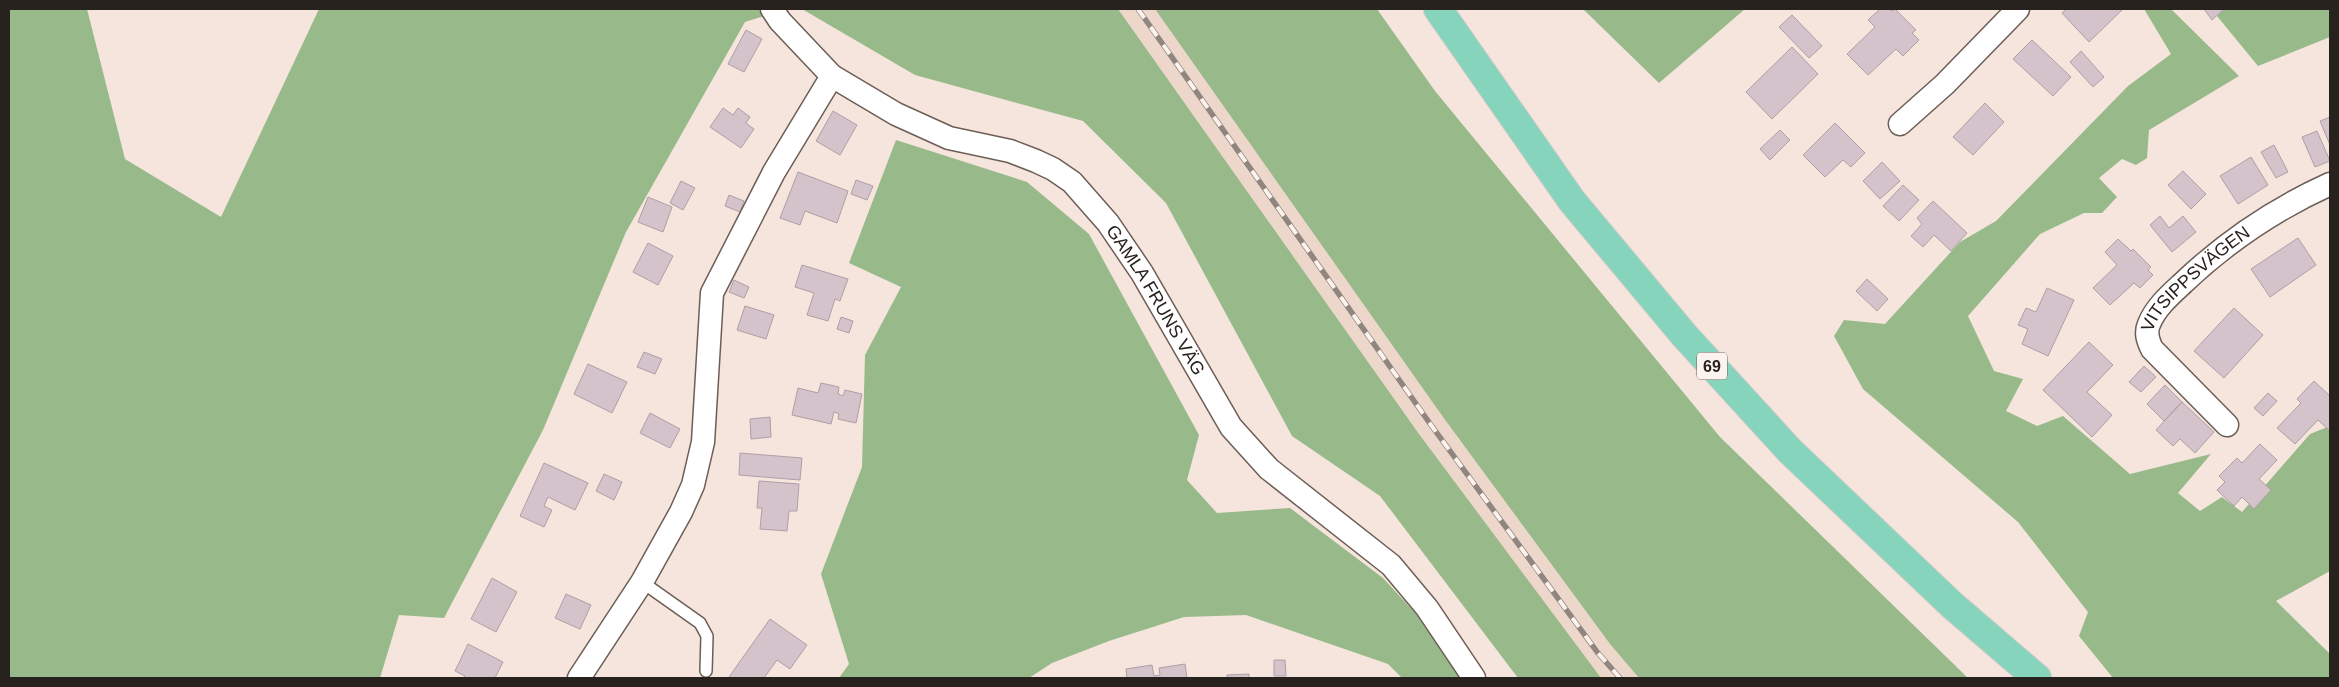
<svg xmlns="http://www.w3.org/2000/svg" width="2339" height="687" font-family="Arial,sans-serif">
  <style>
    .built { fill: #edd6ca }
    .forest { fill: #98ba8a }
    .building { fill: #d4c3cb; stroke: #ae9ea6 }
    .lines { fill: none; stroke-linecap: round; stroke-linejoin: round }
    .service-casing { stroke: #6c5e57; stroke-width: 14 }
    .minor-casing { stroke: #6c5e57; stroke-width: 25 }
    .primary-casing { stroke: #cbcac9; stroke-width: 30 }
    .service { stroke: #fff; stroke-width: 11 }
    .minor { stroke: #fff; stroke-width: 22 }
    .primary { stroke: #85d4bb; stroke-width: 28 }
    .rail-casing { stroke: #90857f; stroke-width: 5.5 }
    .rail { stroke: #fdf3ee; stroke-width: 4; stroke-dasharray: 11; stroke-linecap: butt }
    .labels { text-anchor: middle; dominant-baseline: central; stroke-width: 4; stroke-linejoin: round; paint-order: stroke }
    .shield { fill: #fdf3ee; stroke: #68615d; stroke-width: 1 }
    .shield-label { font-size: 16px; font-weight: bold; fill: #28221f }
    .street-label { font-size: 18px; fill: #28221f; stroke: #fdf3ee }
  </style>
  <rect width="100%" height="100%" fill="#f5e5dc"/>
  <!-- built -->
  <path class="built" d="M1118,9H1155L1443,417L1610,644L1639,678H1601L1587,662L1419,434Z"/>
  <!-- forest -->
  <path class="forest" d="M9,9H87L125,159L221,217L319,9H786L745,22L626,232L543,430L444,618L399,615L380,678H9Z
    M802,9H1118L1419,434L1601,678H1518L1380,496L1292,436L1166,203L1083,121L915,75Z
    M1155,9H1377L1435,91L1720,437L1968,678H1639L1610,644L1443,417Z
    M1583,9H1745L1659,83Z
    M2144,9H2171L2239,76L2149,130L2147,158L2136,165L2122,159L2099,178L2117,197L2102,213H2084L2040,234L1968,316L1994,371L2023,379L2006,411L2037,426L2063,416L2130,474L2211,454L2178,493L2200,511L2222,497L2242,512L2310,434L2330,426V571L2276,601L2330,654V678H2113L2079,636L2088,612L2018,522L1863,389L1834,336L1844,320L1885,324L1960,242L1996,221L2128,86L2171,54Z
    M2222,9H2330V37L2258,66L2217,16Z
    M896,140L1027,182L1089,234L1199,435L1187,480L1217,513L1290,508L1383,578L1475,678H1402L1388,664L1246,615L1184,617L1109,641L1052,663L1029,678H839L849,664L821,574L862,467L865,355L901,287L849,263Z"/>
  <!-- building -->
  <path class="building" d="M1880,9H1889L1891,11L1895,9L1916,30L1912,33L1919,40L1903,56L1896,49L1868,75L1847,54L1875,27L1868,20Z
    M2067,9H2123L2089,42L2062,13Z
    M2204,9H2224L2212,20Z
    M1792,15L1822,46L1809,58L1779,27Z
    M746,30L762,39L744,72L728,64Z
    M2032,40L2071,77L2053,96L2013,59Z
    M1792,47L1818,74L1772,119L1746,92Z
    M2081,51L2104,77L2093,87L2070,62Z
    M1985,103L2004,122L1973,155L1953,137Z
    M723,108L733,115L738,108L750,117L746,123L754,129L741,148L710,127Z
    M833,111L857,125L840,155L816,141Z
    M2330,117V145L2320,121Z
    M1835,123L1865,153L1851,167L1843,160L1825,177L1803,155Z
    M1780,130L1790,140L1770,160L1760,149Z
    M2317,131L2330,161L2315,167L2302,137Z
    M2274,145L2288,172L2276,178L2261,152Z
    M2251,157L2268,185L2238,204L2220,176Z
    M1882,162L1900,181L1880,199L1863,181Z
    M2183,171L2206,194L2191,209L2168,185Z
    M798,172L848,191L837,223L805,211L800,225L780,218Z
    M856,180L873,186L867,200L851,194Z
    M681,181L695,188L683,210L670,203Z
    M1903,185L1919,200L1899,221L1883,206Z
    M729,195L744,201L740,212L725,206Z
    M648,197L672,207L663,232L638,222Z
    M1933,201L1967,233L1951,251L1934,235L1923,247L1911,236L1922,224L1917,218Z
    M2160,216L2169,228L2183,216L2196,232L2172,252L2150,225Z
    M2298,238L2316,265L2270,297L2251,269Z
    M2118,239L2131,251L2133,249L2151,267L2148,270L2153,275L2140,288L2134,283L2110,305L2093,288L2117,265L2105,252Z
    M648,243L673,256L658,285L633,272Z
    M802,265L848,279L840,301L835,299L828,321L807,315L814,293L795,287Z
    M1867,279L1888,299L1877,311L1856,291Z
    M734,280L749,287L744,298L729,292Z
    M2047,288L2074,300L2048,356L2022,344L2028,329L2018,325L2026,308L2036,312Z
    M745,306L774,315L766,339L737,330Z
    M2234,308L2263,335L2224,378L2194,351Z
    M841,317L853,321L849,333L837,329Z
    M2089,342L2113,365L2087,392L2112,415L2092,437L2043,390Z
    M644,352L662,359L655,374L637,367Z
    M588,364L627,382L612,413L574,394Z
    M2144,366L2156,377L2141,392L2129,382Z
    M2314,381L2330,396V431L2318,420L2295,444L2277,428L2301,403L2297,399Z
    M821,383L839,387L838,394L843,396L845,390L862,394L856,423L838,419L839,414L834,412L831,424L792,415L798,388L818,393Z
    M2165,385L2182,402L2164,421L2147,404Z
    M2268,393L2277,401L2263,416L2254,408Z
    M2182,402L2214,432L2195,453L2180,439L2173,446L2156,430Z
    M650,413L680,429L670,448L640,433Z
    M770,417L771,437L751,439L750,419Z
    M2260,444L2277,460L2259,479L2271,490L2254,509L2242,497L2234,506L2217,490L2225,482L2219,476L2237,458L2242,463Z
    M740,453L802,458L800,480L739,475Z
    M544,463L588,483L575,510L548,497L544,506L552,510L544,527L520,516Z
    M604,474L622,482L614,500L596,491Z
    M759,481L799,484L797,511H789L787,531L760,529L762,508H757Z
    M492,578L517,592L496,632L471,619Z
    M566,594L591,605L580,629L555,618Z
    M770,619L807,645L790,669L777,660L764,678H732L729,677Z
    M468,644L503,662L495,678H464L465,676L455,671Z
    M1274,660H1285L1286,676H1274Z
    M1185,664L1187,678H1127L1126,669L1152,665L1154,676L1160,675L1159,668Z
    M1249,674V678H1227V675Z"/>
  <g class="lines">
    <!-- service casing -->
    <g class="service-casing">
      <path id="service" d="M642,582L700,623L707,636L706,671"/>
    </g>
    <!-- minor casing -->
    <g class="minor-casing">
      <g id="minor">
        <path id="s1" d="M772,9L780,21L832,76L896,114L949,138L1010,151L1036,161L1053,169L1072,182L1108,223L1142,273L1231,427L1269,469L1391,565L1427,608L1474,678"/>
        <path d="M1900,124L1945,84L2018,9"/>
        <path id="s2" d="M2227,425L2152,349C2148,341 2145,333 2149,324C2156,307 2170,295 2183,283C2227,241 2275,209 2330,184"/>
        <path d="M579,678L642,582L681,512L693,485L703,442L712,293L774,172L832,76"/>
      </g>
    </g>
    <!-- primary casing -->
    <g class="primary-casing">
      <path id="primary" d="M1438,9L1572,201L1684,335L1790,451L1952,605L2037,678"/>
    </g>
    <!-- service -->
    <use href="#service" class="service"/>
    <!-- minor -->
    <use href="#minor" class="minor"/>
    <!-- primary -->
    <use href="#primary" class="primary"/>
    <!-- rail casing -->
    <g class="rail-casing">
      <path id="rail" d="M1138,9L1431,425L1598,653L1620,678"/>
    </g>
    <!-- rail -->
    <use href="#rail" class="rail"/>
  </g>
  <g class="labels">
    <!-- shield labels -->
    <rect class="shield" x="1697" y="352.5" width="30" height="27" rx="4"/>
    <g class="shield-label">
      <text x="1712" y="366">69</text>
    </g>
    <!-- street labels -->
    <g class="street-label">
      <text stroke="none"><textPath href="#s2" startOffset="198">VITSIPPSVÄGEN</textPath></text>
      <text stroke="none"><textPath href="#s1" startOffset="500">GAMLA FRUNS VÄG</textPath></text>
    </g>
  </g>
  <!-- border -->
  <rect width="2339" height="687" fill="none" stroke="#28221f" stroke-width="20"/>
</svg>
